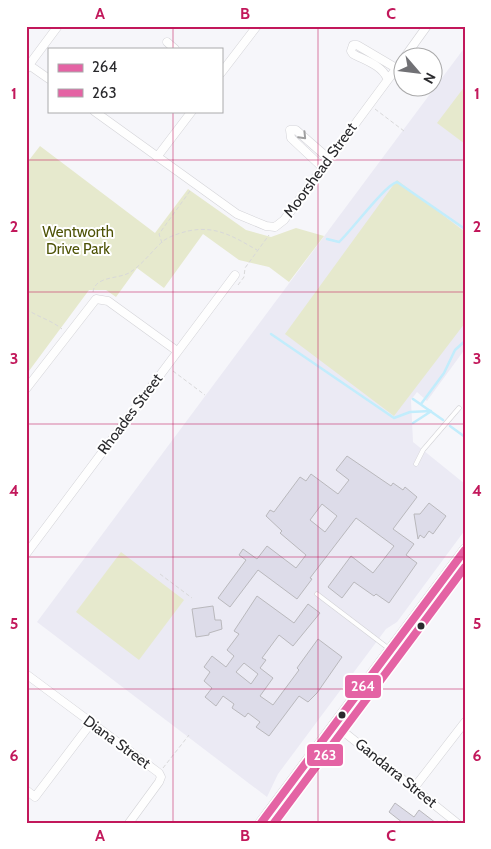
<svg xmlns="http://www.w3.org/2000/svg" width="491" height="849" font-family="Cabin,sans-serif">
  <style>
    .built { fill: #ebeaf4 }
    .green { fill: #e6e9cd }
    .lines { fill: none; stroke-linecap: round; stroke-linejoin: round }
    .stream { stroke: #c2edfc; stroke-width: 2.5 }
    .building { fill: #dddce9; stroke: #b9b8bc; fill-rule: evenodd }
    .lane-casing { stroke: #d3d3d7; stroke-width: 5 }
    .street-casing { stroke: #d3d3d7; stroke-width: 9 }
    .secondary-casing { stroke: #d3d3d7; stroke-width: 12 }
    .path { stroke: #d8d8d9; stroke-width: 1; stroke-dasharray: 4 2.5; stroke-linecap: butt }
    .lane { stroke: #fefefe; stroke-width: 4 }
    .street { stroke: #fefefe; stroke-width: 8 }
    .secondary { stroke: #fefefe; stroke-width: 11 }
    .bus-1-casing { stroke: #fff; stroke-width: 11 }
    .bus-2-casing { stroke: #fff; stroke-width: 11 }
    .bus-1 { stroke: #e463a4; stroke-width: 8 }
    .bus-2 { stroke: #e463a4; stroke-width: 8 }
    .oneway { stroke: #9f9fa0 }
    .grid { fill: none; stroke: #c2185b; stroke-width: 1; stroke-opacity: 0.55 }
    .bus-dot { fill: #2a2a2d; stroke: #fff; stroke-width: 2 }
    .labels { text-anchor: middle; dominant-baseline: central; stroke-width: 4; stroke-linejoin: round; paint-order: stroke }
    .street-label { font-size: 15px; fill: #2a2a2d; stroke: #fff }
    .park-label { font-size: 15px; fill: #4e5306; stroke: #fff }
    .line-badge { stroke: #fff; stroke-width: 2 }
    .badge-label { font-size: 14px; text-anchor: middle; font-weight: bold; fill: #fff }
    .neatline { fill: none; stroke: #c2185b; stroke-width: 2 }
    .grid-label { font-size: 16px; text-anchor: middle; font-weight: bold; fill: #c2185b }
  </style>
  <rect width="100%" height="100%" fill="#f6f6fa"/>
  <!-- built -->
  <path class="built" d="M465,47V349L427,401L417,392L411,400L413,442L465,484V530L397,622L386,629L278,774L267,797L37,622Z"/>
  <!-- green -->
  <path class="green" d="M465,86V144L437,123Z
    M40,146L155,233L188,189L246,230L271,237L296,228L324,236L289,282L269,267L239,260L203,234L164,288L137,268L116,297L106,290H89L26,375V164Z
    M397,180L465,232V323L394,416L285,334Z
    M121,552L184,600L139,660L76,612Z"/>
  <g class="lines">
    <!-- stream -->
    <path class="stream" d="M327,239L339,242C352,230 385,185 397,182L465,229
      M271,334L394,418L410,412L431,411
      M413,399L443,420
      M421,404L444,373L455,350L465,341
      M413,423L430,412
      M450,426L465,437"/>
  </g>
  <!-- building -->
  <path class="building" d="M347,456L391,486L393,483L403,490L405,487L417,497L393,529L414,544L406,555L417,563L389,603L376,594L374,596L354,582L342,598L328,587L351,556L373,573L394,546L356,518L310,578L312,579L297,599L258,570L230,607L218,598L246,560L239,555L243,549L257,559L267,546L296,568L306,555L280,533L282,531L266,516L270,510L274,512L300,477L306,481L311,474L338,494L349,480L336,470ZM322,504L337,516L325,532L310,520Z
    M429,503L446,516L433,534L429,531L424,538L420,535L418,539L414,514H420Z
    M257,596L294,623L308,604L320,613L293,646L279,635L262,658L266,660L260,668L273,678L260,696L273,705L299,670L297,668L318,639L342,657L317,693L308,702L299,696L269,736L256,727L260,722L248,713L245,717L232,708L234,704L223,696L216,706L205,697L212,688L204,681L210,672L204,667L212,656L226,667L234,656L227,650L239,634L234,631ZM244,663L258,674L251,684L236,672Z
    M213,606L215,620H221L222,629L209,633V635L196,637L192,609Z
    M395,803L414,817L419,810L436,823H403L389,812Z"/>
  <g class="lines">
    <!-- lane casing -->
    <g class="lane-casing">
      <path id="lane" d="M416,464L423,450L459,408
        M317,594L388,648"/>
    </g>
    <!-- street casing -->
    <g class="street-casing">
      <path id="street" d="M167,42L175,49
        M404,58L427,26
        M29,65L49,79
        M26,69L58,26
        M221,73L257,26
        M387,78C381,65 366,61 353,54L351,51L353,45H357L396,68
        M94,111L237,214L266,226L275,227L284,220L404,58
        M157,157L192,111
        M322,167L291,138L290,130H296L328,158
        M26,389L96,299L108,301L177,351
        M26,554L235,275
        M26,674L159,773L161,777L159,782L129,823
        M334,724L457,823
        M414,788L465,722
        M26,790L35,797L91,723"/>
    </g>
    <!-- secondary casing -->
    <g class="secondary-casing">
      <path id="secondary" d="M261,823L465,550"/>
    </g>
    <!-- path -->
    <path class="path" d="M375,109L404,131
      M162,243L159,234L190,191
      M238,285L244,277L245,268L269,235
      M93,292C95,276 118,279 129,273C142,265 152,251 163,241C170,236 180,233 188,231C216,225 234,237 257,250
      M26,309C38,317 51,320 62,329
      M173,371L205,395
      M160,574L192,598
      M163,768L189,735"/>
    <!-- lane -->
    <use href="#lane" class="lane"/>
    <!-- street -->
    <use href="#street" class="street"/>
    <!-- secondary -->
    <use href="#secondary" class="secondary"/>
    <!-- bus-1 casing -->
    <g class="bus-1-casing">
      <path id="bus-1" d="M261,823L465,550"/>
    </g>
    <!-- bus-2 casing -->
    <g class="bus-2-casing">
      <path id="bus-2" d="M274,823L465,567"/>
    </g>
    <!-- bus-1 -->
    <use href="#bus-1" class="bus-1"/>
    <!-- bus-2 -->
    <use href="#bus-2" class="bus-2"/>
  </g>
  <!-- one-way arrows -->
  <defs><path id="oneway-chevron" d="M-2-3.5L2.5 0L-2 3.5" fill="none" stroke-width="1.6" stroke-linecap="round" stroke-linejoin="round" transform="scale(1.25)"/></defs>
  <use class="oneway" href="#oneway-chevron" transform="translate(303 136) rotate(46)"/>
  <!-- grid -->
  <path class="grid" d="M173,26V49M318,26V823M173,111V823M26,160H465M26,292H465M26,424H465M26,557H465M26,689H465"/>
  <!-- markers -->
  <g class="bus-dot">
    <circle cx="421" cy="626" r="4.5"/>
    <circle cx="342" cy="715" r="4.5"/>
  </g>
  <g class="labels">
    <!-- street labels -->
    <g class="street-label">
      <text transform="translate(320 170) rotate(-54)">Moorshead Street</text>
      <text transform="translate(130 414) rotate(-53)">Rhoades Street</text>
      <text transform="translate(117 742) rotate(36)">Diana Street</text>
      <text transform="translate(396 773) rotate(39)">Gandarra Street</text>
    </g>
    <!-- park labels -->
    <g class="park-label">
      <text x="78" y="232">Wentworth<tspan x="78" dy="17">Drive Park</tspan></text>
    </g>
  </g>
  <g class="line-badge">
    <rect x="344" y="674" width="38" height="25" rx="5" fill="#e463a4"/>
    <rect x="306" y="743" width="38" height="24" rx="5" fill="#e463a4"/>
  </g>
  <g class="badge-label">
    <text x="363" y="691">264</text>
    <text x="325" y="760">263</text>
  </g>
  <!-- border -->
  <rect width="491" height="849" fill="none" stroke="#ffffff" stroke-width="55"/>
  <!-- legend -->
  <rect x="48" y="48" width="175" height="65" fill="#ffffff" stroke="#aaaaab"/>
  <rect x="58" y="64" width="25" height="8" fill="#e463a4" stroke="#aaaaab"/>
  <text x="92" y="72" font-size="15" fill="#2a2a2d">264</text>
  <rect x="58" y="89" width="25" height="8" fill="#e463a4" stroke="#aaaaab"/>
  <text x="92" y="98" font-size="15" fill="#2a2a2d">263</text>
  <!-- north arrow -->
  <g transform="translate(418 72) rotate(118)"><circle r="24" fill="#ffffff" stroke="#aaaaab"/>
  <path d="M0-4L9 19L0 12L-9 19Z" fill="#717175"/>
  <text y="-8" font-size="14" font-weight="bold" text-anchor="middle" fill="#2a2a2d">N</text>
  </g>
  <rect x="28" y="28" width="436" height="794" class="neatline"/>
  <g class="grid-label">
    <text x="100" y="19">A</text>
    <text x="245" y="19">B</text>
    <text x="391" y="19">C</text>
    <text x="14" y="99">1</text>
    <text x="477" y="99">1</text>
    <text x="14" y="232">2</text>
    <text x="477" y="232">2</text>
    <text x="14" y="364">3</text>
    <text x="477" y="364">3</text>
    <text x="14" y="496">4</text>
    <text x="477" y="496">4</text>
    <text x="14" y="629">5</text>
    <text x="477" y="629">5</text>
    <text x="14" y="761">6</text>
    <text x="477" y="761">6</text>
    <text x="100" y="841">A</text>
    <text x="245" y="841">B</text>
    <text x="391" y="841">C</text>
  </g>
</svg>
